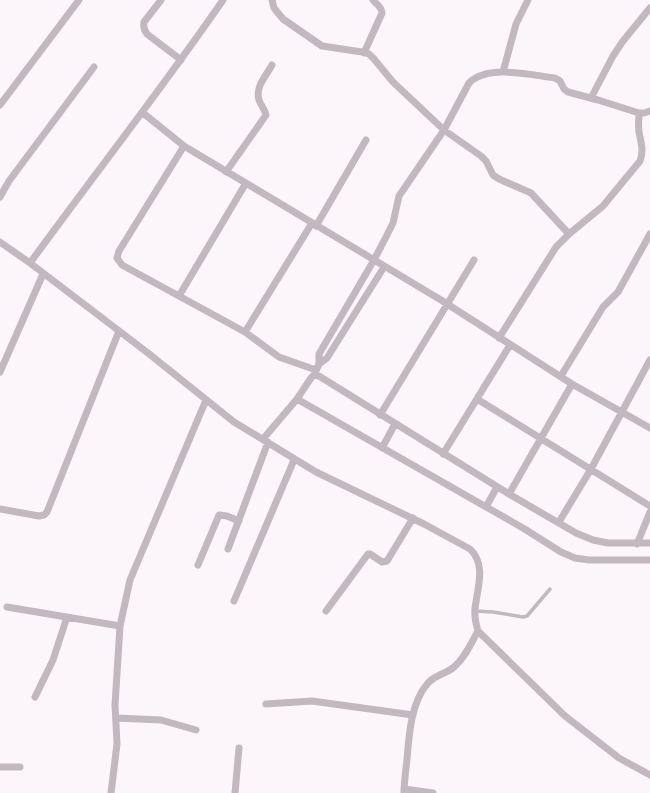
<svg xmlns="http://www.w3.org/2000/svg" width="650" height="793" font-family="'Fira Sans',sans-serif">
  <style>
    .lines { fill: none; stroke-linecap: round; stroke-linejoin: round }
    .lane { stroke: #c3b7c0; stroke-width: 3.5 }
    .street { stroke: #c3b7c0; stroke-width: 7 }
  </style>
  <rect width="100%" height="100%" fill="#fcf6fa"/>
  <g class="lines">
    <!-- lane -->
    <path class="lane" d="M475,611L493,612L523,617L527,616L550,589"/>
    <!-- street -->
    <path class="street" d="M161,0L144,22C143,27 144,30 147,34L181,60
      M272,0L274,8L283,19L322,46L362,52L369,54L374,59L393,82L444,130L481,156L486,161L493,175L499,179L531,193L569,234
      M364,53L382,13C382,7 377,5 373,0
      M503,72L516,24L528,0
      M591,98L613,56L623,41L650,8
      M0,105L79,0
      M143,113L184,146L441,300L572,384L650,428
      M184,146L119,251L117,258L122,265L245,332L279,357L316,370
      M226,172L266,115C265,109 261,106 259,100C255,87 266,76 272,65
      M0,197L9,181L94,67
      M316,226L366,140
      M0,242L30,263L148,353L234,422L316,472L424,524L470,549C487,565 477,589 475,609C474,617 476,624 478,631L565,716L619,758L650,775
      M30,263C94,175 161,90 223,0
      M179,296L246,183
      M245,332L312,223
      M499,338L556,247L569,234L603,206L640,161C644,150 641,143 639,132C638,126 639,120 639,113
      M319,364L327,358L384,267
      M0,372L43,274
      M314,375L319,364V354L374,260L387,235L393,223L399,196L444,130L469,83C488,64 531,75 555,78L560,81L564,89L568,92L598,100L639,113H644L650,111
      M561,376L603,307L618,292L650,234
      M297,399L523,528L561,552L575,558L589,560H650
      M477,399L650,506
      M380,415L474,260
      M263,439L297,399L311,378L314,375L319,376L509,494L576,533L593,540L608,543H650
      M382,448L395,424
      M443,454L510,345
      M509,494L572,384
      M486,507L497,487
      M0,509L39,516L44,515L47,512L119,331
      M559,522L591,469L650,360
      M637,544L650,512
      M228,549L268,442
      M198,565L219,515L227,516L239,521
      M234,601L294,460
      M7,607L120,626
      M326,611L368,554H370L382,562L387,561L413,518
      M35,697L53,660L67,617
      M266,704L312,701L413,715
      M116,718L161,720L196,730
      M0,767H20
      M404,789L433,793
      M111,793L117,744L115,705L120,626L130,580L206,400
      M235,793L239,748
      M404,793C404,782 406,770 407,759C409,735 411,702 428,683C435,675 446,674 454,667C465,658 471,643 478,631"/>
  </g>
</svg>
